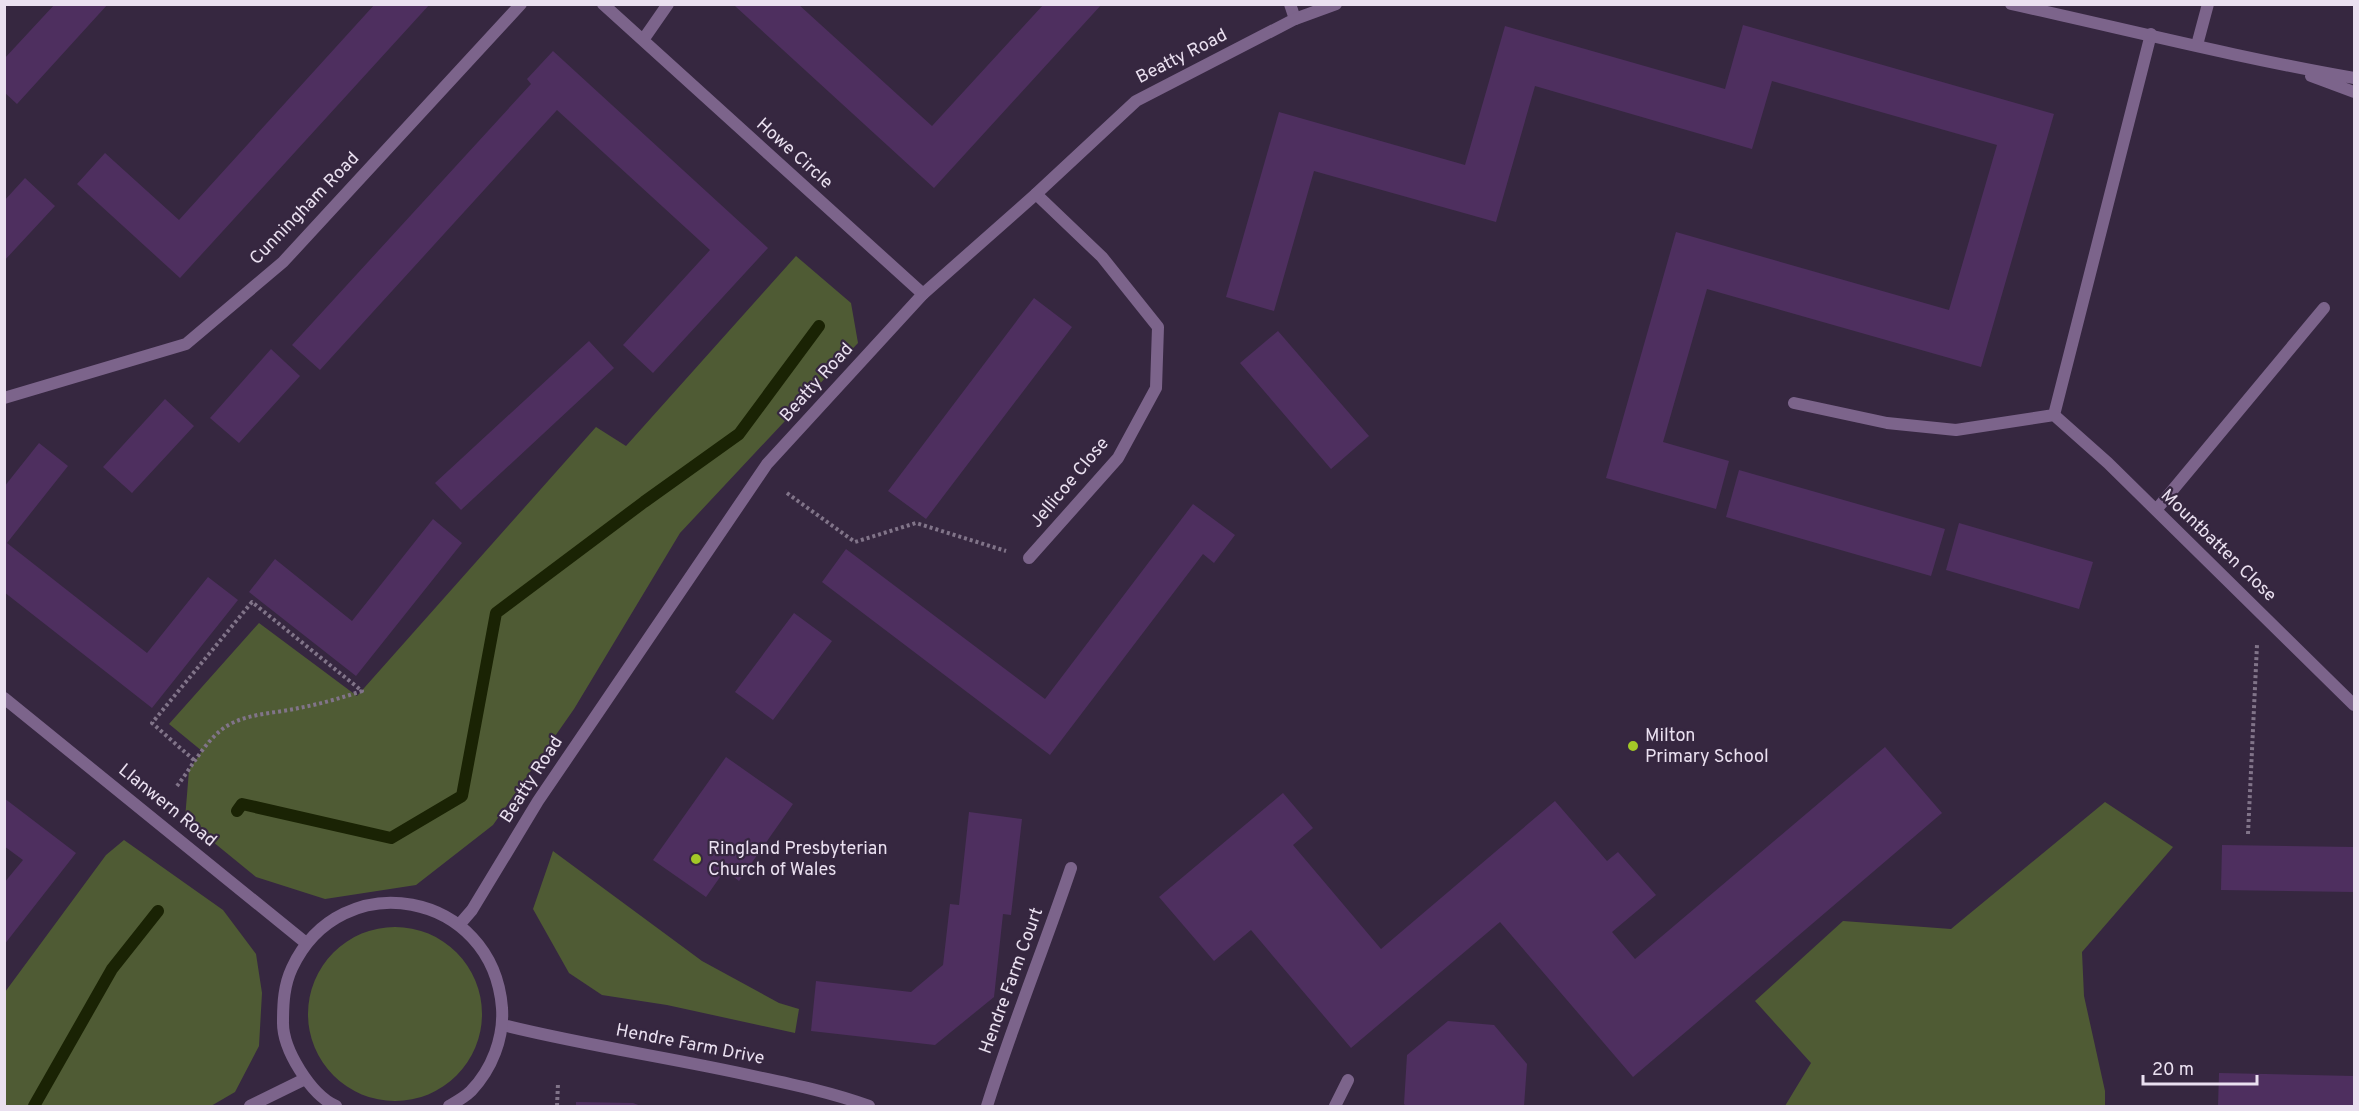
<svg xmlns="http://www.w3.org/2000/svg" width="2359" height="1111" font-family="Overpass,sans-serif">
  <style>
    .green { fill: #4f5b34 }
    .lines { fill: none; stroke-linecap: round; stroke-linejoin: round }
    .stream { stroke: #1a2304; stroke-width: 12 }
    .building { fill: #4e2f5f }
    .path { stroke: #817489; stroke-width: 4; stroke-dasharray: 3 3; stroke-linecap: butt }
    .service { stroke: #7c648b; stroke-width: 12 }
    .minor { stroke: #7c648b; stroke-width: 12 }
    .tertiary { stroke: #7c648b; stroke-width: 12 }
    .poi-dot { fill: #a3c927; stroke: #362740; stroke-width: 2 }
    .labels { text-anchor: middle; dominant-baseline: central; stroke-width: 4.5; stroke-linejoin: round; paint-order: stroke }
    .street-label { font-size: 18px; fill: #eae0f0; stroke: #362740 }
    .poi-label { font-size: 18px; fill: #eae0f0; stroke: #362740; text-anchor: start }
  </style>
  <rect width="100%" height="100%" fill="#362740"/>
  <!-- green -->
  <path class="green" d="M796,256L851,303L858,343L680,533L574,709L493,825L416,885L325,899L256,877L185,819L189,770L202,751L169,724L259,623L357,696L596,427L626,446Z
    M2105,802L2173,847L2082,952L2084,996L2105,1091V1106H1785L1811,1063L1755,1001L1843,921L1951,929Z
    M124,840L223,910L256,954L262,993L259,1046L235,1092L211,1106H5V992L106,855Z
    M553,851L702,961L779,1003L799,1009L795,1033L667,1005L602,995L569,973L533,909Z
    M308 1014a87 87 0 1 1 174 0a87 87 0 1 1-174 0Z"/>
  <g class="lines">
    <!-- stream -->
    <path class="stream" d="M237,811L242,804L391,838L462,796L496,613L644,502L739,434L819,326
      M34,1106L112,969L158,911"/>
  </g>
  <!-- building -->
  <path class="building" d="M55,4H108L17,104L4,92V59Z
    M375,4H430L180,278L77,184L105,153L179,220Z
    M737,4H798L932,126L1044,4H1102L934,188L735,6Z
    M1743,25L2054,114L1981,367L1707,289L1663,442L1729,461L1716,509L1606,478L1676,232L1949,310L1997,145L1772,81L1752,149L1535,86L1496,222L1314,171L1274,311L1226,297L1279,112L1465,165L1505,26L1725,89Z
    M553,51L768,248L653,373L623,345L710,250L557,110L320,370L292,345L531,84L527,79Z
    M25,178L55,206L4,261V201Z
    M1034,298L1072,327L926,519L888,491Z
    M1278,331L1369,436L1331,469L1240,363Z
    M589,341L614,368L461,510L435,483Z
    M271,349L300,376L239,443L210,418Z
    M165,399L194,426L132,493L103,467Z
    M39,443L68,466L7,543L147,653L208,577L238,600L152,708L4,592V487Z
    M1739,470L1945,529L1931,576L1726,517Z
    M1193,504L1235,535L1214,563L1203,554L1050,755L822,582L846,549L1045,699Z
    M433,519L462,543L356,676L249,592L275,559L352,621Z
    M1959,523L2093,562L2079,609L1946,570Z
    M794,613L832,641L773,720L735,692Z
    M1885,747L1942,813L1633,1077L1500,922L1351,1048L1251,930L1214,961L1159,897L1283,793L1313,828L1293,845L1381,949L1555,801L1607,861L1618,852L1656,895L1612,932L1635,959Z
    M726,757L793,804L739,881L725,870L706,897L653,860Z
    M4,798L76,853L4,945V883L23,860L4,846Z
    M969,812L1022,819L1011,915L1003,914L994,997L935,1045L811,1031L816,981L911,992L943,965L950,904L959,905Z
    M2222,845L2354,847V892L2221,890Z
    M1448,1021L1494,1025L1527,1064L1524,1106H1406L1404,1104L1407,1055Z
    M2219,1073L2354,1076V1106H2218Z
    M576,1102L633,1103L641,1106H576Z"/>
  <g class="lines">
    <!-- path -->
    <path class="path" d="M787,493L855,542L916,523L1006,551
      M177,786C191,768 203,745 220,731C241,713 273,714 299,708C320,704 341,698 362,691L252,602L152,723L195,761
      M2248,834L2257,645
      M557,1106L558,1084"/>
    <!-- service -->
    <path class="service" d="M1335,1106L1348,1080"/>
    <!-- minor -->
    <path class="minor" d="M603,4L923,294
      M1290,4L1295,19
      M643,40L668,4
      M2197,45L2208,4
      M4,398L186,344L283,262L521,4
      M1794,403L1887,423L1956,430L2054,415L2151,34
      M2054,415L2108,463L2354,705
      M2156,510L2324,308
      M1029,558L1118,458L1156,388L1158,327L1102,257L1036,194
      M503,1025C587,1046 674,1058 758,1077C796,1085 833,1093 869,1106
      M987,1106C1012,1026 1044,948 1071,868"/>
    <!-- tertiary -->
    <path class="tertiary" d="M2011,4C2125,29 2239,58 2354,78
      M2311,76L2354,92
      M4,698L306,943
      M459,925L472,910L538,801L767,464L923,294L1036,194L1136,101L1295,19L1336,4
      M250,1106L305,1079
      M336,1106C311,1095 282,1049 283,1021C283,1003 284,985 292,968C341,863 493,891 502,1008C504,1038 492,1069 471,1091C465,1097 456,1102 449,1106"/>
  </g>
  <!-- markers -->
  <g class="poi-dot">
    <circle cx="1633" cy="746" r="6"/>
    <circle cx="696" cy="859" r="6"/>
  </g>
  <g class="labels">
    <!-- street labels -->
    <g class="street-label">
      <text transform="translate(1182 57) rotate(-27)">Beatty Road</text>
      <text transform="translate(794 154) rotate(42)">Howe Circle</text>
      <text transform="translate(305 209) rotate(-46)">Cunningham Road</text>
      <text transform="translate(817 383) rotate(-48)">Beatty Road</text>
      <text transform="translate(1070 483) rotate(-50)">Jellicoe Close</text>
      <text transform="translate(2218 546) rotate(44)">Mountbatten Close</text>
      <text transform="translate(532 780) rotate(-57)">Beatty Road</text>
      <text transform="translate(167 806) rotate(39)">Llanwern Road</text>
      <text transform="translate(1012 981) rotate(-70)">Hendre Farm Court</text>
      <text transform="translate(690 1045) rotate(11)">Hendre Farm Drive</text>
    </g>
    <!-- poi labels -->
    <g class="poi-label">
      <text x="1645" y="736">Milton<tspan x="1645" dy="21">Primary School</tspan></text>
      <text x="708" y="849">Ringland Presbyterian<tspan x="708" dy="21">Church of Wales</tspan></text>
    </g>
  </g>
  <!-- border -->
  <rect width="2359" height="1111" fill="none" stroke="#eae0f0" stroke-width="12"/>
  <!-- scale -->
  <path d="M2143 1075v9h114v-9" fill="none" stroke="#eae0f0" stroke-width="3"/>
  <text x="2152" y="1075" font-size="18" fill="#eae0f0" stroke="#362740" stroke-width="4.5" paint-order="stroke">20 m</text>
</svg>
